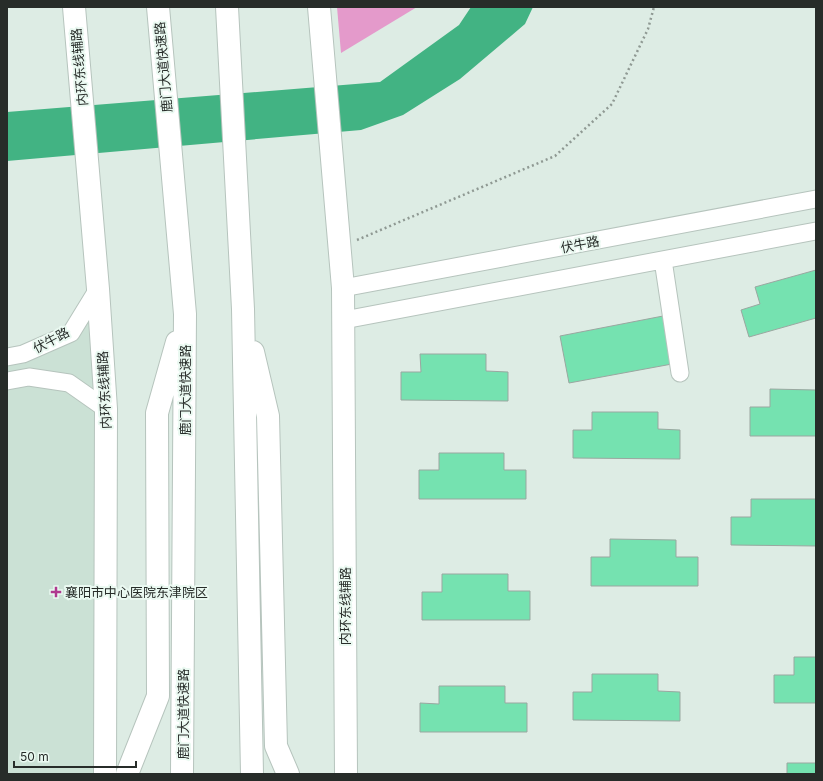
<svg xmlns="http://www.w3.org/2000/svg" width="823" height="781" font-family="Inter,'Noto Sans SC',sans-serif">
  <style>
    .built { fill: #cbe1d5 }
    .green { fill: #e49acb }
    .water { fill: #42b383 }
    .building { fill: #75e2b0; stroke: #9aa7a0 }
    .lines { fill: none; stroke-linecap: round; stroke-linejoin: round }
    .minor-casing { stroke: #b6c4bd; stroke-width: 19 }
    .major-casing { stroke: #b6c4bd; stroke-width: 24 }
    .highway-casing { stroke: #b6c4bd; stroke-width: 24 }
    .path { stroke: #8f9993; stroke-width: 2.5; stroke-dasharray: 2 3; stroke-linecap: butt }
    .minor { stroke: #fff; stroke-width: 17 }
    .major { stroke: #fff; stroke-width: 22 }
    .highway { stroke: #fff; stroke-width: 22 }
    .poi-dot { fill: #af398f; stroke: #eaf9f1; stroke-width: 1.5 }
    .labels { text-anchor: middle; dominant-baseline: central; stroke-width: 4; stroke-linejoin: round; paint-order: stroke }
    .street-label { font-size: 13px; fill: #272c29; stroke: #eaf9f1 }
    .poi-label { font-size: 13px; fill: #272c29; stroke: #eaf9f1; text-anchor: start }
  </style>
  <rect width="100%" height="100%" fill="#ddece4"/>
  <!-- built -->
  <path class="built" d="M98,289L105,774H7V357L71,333Z"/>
  <!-- green -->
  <path class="green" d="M337,7H417L341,53Z"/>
  <!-- water -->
  <path class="water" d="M471,7H533L525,24L460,79L403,115L361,130L7,161V112L380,82L459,25Z"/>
  <!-- building -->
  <path class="building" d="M816,270V318L749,337L741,310L760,304L755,287Z
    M663,316L672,364L569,383L560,336Z
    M420,354H486V371L508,372V401L401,400V372H421Z
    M770,389L816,390V436H750V407H770Z
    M592,412H658V429L680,430V459L573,458V430H592Z
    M439,453H504V470H526V499H419V470H439Z
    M751,499H816V546L731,545V517H751Z
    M610,539L676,540V557H698V586H591V557H610Z
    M442,574H508V591H530V620H422V592H442Z
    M794,657H816V703H774V675H794Z
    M592,674H658V691L680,692V721L573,720V692H592Z
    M439,686H505V703H527V732H420V703L439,704Z
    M787,763H816V774H787Z"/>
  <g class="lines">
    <!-- minor casing -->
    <g class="minor-casing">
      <path id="minor" d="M663,260L680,373
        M343,288L816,199
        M344,320L816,231
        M7,357L23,354L71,333L98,289
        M7,381L29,377L69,383L106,409"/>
    </g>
    <!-- major casing -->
    <g class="major-casing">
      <path id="major" d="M74,7L98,289L106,409L105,774
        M319,7L343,288L346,774"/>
    </g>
    <!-- highway casing -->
    <g class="highway-casing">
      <path id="highway" d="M158,7L185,314L182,774
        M227,7L243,309L252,774
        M253,352L268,416L276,746L288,774
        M127,774L158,696L157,413L177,342"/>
    </g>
    <!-- path -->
    <path class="path" d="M357,240L555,156L612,104L648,29L654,7"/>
    <!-- minor -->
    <use href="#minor" class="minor"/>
    <!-- major -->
    <use href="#major" class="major"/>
    <!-- highway -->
    <use href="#highway" class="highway"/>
  </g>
  <!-- markers -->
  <path class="poi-dot" d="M54 586h4v4h4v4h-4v4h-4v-4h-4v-4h4z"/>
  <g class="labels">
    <!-- street labels -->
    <g class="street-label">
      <text transform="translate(79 67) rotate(-95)">内环东线辅路</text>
      <text transform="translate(163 67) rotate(-95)">鹿门大道快速路</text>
      <text transform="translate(580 244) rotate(-11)">伏牛路</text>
      <text transform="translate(51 340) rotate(-28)">伏牛路</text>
      <text transform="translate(104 390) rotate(-93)">内环东线辅路</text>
      <text transform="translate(185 390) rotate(-90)">鹿门大道快速路</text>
      <text transform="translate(345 606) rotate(-90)">内环东线辅路</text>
      <text transform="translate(183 714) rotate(-90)">鹿门大道快速路</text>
    </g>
    <!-- poi labels -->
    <g class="poi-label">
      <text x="65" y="592">襄阳市中心医院东津院区</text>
    </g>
  </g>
  <!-- border -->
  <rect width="823" height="781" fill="none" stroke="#272c29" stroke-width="16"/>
  <!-- scale -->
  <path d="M14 761v6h122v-6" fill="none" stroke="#272c29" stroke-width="2"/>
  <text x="20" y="761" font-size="12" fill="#272c29" stroke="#eaf9f1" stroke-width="3" paint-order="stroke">50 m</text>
</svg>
